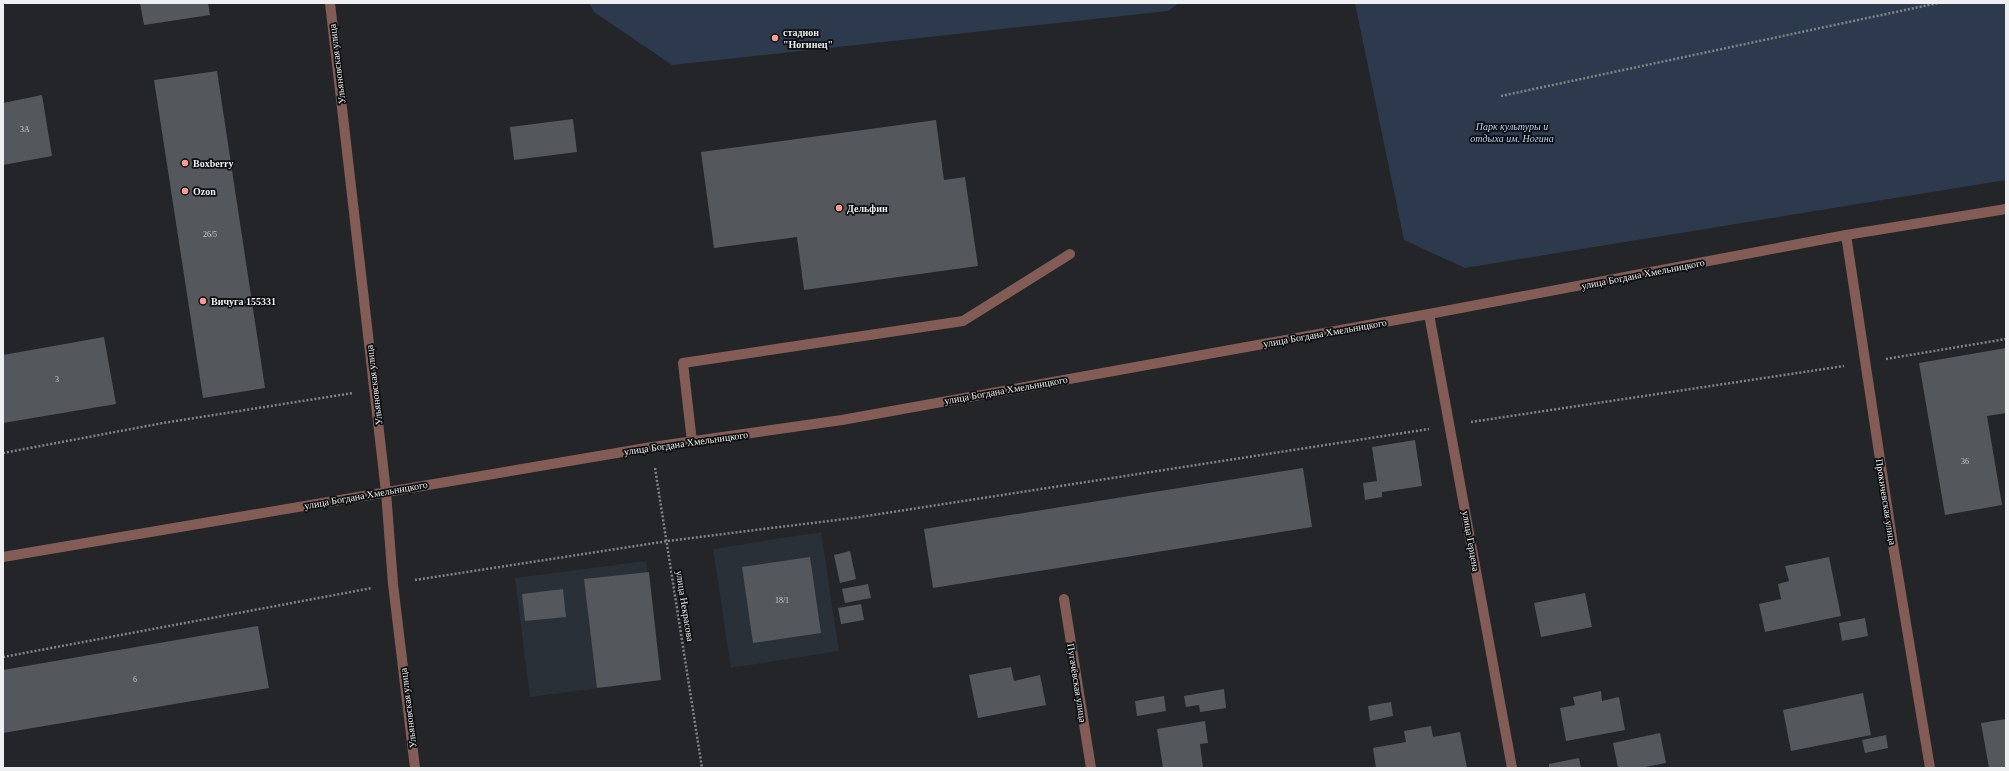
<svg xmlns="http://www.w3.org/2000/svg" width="2009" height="771" font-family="'Times New Roman',serif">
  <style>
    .built { fill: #2a3038 }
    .green { fill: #2d3a4e }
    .building { fill: #54575b }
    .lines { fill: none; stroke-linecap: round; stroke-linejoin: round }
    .path { stroke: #828487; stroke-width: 2.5; stroke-dasharray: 2 2; stroke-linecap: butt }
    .minor { stroke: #835c56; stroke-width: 10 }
    .poi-dot { fill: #f59d90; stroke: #0d0e10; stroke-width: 1.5 }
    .labels { text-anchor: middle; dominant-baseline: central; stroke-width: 3.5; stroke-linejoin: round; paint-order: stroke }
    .number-label { font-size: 8px; fill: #c7c9cc }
    .poi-label { font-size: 10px; font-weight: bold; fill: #edeff1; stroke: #0d0e10; text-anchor: start }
    .street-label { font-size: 10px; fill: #edeff1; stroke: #0d0e10 }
    .park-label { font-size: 10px; font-style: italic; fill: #b4d0fb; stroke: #0d0e10 }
  </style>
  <rect width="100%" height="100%" fill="#232529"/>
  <!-- built -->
  <path class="built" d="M821,532L839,651L731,668L713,549Z
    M646,561L661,680L530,697L515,578Z"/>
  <!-- green -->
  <path class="green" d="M589,3H1179L1168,11L672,65L594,12Z
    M1355,3H2006V180L1465,268L1404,240Z"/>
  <!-- building -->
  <path class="building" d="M140,3H208L210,15L144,25Z
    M217,71L265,388L203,398L154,80Z
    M42,95L52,156L3,165V103Z
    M573,119L577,152L514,160L510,127Z
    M936,120L944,180L965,177L978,266L804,290L797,237L714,248L701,152Z
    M104,337L116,404L3,423V355Z
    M2006,348V413L1987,416L2002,505L1945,515L1919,363Z
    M1415,440L1422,486L1382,492V497L1365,500L1363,483L1377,481L1372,447Z
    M1303,468L1312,527L933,588L924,529Z
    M850,551L856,579L840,583L834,555Z
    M810,557L821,633L753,643L742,567Z
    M1829,557L1841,616L1765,632L1759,604L1781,599L1778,584L1789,581L1785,566Z
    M649,572L661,680L597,688L584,579Z
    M868,584L871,598L845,603L842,589Z
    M563,589L566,617L525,621L522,594Z
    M1585,593L1592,627L1541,637L1534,603Z
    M861,604L864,620L841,624L838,608Z
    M1865,618L1868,636L1842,641L1839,623Z
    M258,626L269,688L3,733V670Z
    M1011,667L1014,681L1040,675L1046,705L978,718L969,675Z
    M1224,689L1226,708L1200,712L1199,705L1186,707L1184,696Z
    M1601,691L1602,701L1619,697L1625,730L1566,741L1560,708L1575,705L1573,697Z
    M1863,693L1871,735L1791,751L1783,710Z
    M1164,696L1166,711L1137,716L1135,701Z
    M1391,702L1393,716L1370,721L1368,706Z
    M2006,719V768H1989L1981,723Z
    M1205,721L1208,743L1200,744L1203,768H1163L1157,729Z
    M1431,726L1433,737L1460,732L1467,768H1376L1373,748L1406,742L1404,731Z
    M1660,733L1666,763L1640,768H1618L1613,743Z
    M1886,735L1888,748L1865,753L1862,740Z
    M1579,758L1581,768H1549V764Z"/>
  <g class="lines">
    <!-- path -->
    <path class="path" d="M1501,96L1938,3
      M1886,359L2006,339
      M1471,422L1844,366
      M3,453L163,423L353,393
      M655,468L702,768
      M415,580L668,541L860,517L1429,429
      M3,657L372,588"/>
    <!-- minor -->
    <path class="minor" d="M330,3L386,492L393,584L415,768
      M1846,235L1893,545L1930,768
      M1429,314L1512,768
      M692,442L683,363L963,321L1070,254
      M3,557L652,447L842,420L1429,314L1846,235L2006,209
      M1064,599L1091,768"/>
  </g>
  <!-- markers -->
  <g class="poi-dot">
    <circle cx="775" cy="38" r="4"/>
    <circle cx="185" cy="163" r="4"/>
    <circle cx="185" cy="191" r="4"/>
    <circle cx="839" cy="208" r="4"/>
    <circle cx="203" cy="301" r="4"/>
  </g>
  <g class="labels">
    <!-- number labels -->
    <g class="number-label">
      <text x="25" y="129">3А</text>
      <text x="210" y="234">26/5</text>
      <text x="57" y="379">3</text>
      <text x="1965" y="461">36</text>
      <text x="782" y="600">18/1</text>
      <text x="135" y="679">6</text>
    </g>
    <!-- poi labels -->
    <g class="poi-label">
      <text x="783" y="32">стадион<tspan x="783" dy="12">"Ногинец"</tspan></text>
      <text x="193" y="163">Boxberry</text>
      <text x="193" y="191">Ozon</text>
      <text x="847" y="208">Дельфин</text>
      <text x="211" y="301">Вичуга 155331</text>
    </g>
    <!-- street labels -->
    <g class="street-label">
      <text transform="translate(337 64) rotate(-97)">Ульяновская улица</text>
      <text transform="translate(1643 274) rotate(-11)">улица Богдана Хмельницкого</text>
      <text transform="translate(1325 333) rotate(-10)">улица Богдана Хмельницкого</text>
      <text transform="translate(374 385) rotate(-97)">Ульяновская улица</text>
      <text transform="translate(1006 390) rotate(-10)">улица Богдана Хмельницкого</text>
      <text transform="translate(686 443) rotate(-8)">улица Богдана Хмельницкого</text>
      <text transform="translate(366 495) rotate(-10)">улица Богдана Хмельницкого</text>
      <text transform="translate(1886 502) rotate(81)">Прокичевская улица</text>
      <text transform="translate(1471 541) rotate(80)">улица Герцена</text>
      <text transform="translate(685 606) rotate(81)">улица Некрасова</text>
      <text transform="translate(1077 683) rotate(81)">Пугачёвская улица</text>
      <text transform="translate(408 708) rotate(-97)">Ульяновская улица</text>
    </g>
    <!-- park labels -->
    <g class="park-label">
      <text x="1512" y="126">Парк культуры и<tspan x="1512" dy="12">отдыха им. Ногина</tspan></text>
    </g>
  </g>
  <!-- border -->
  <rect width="2009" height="771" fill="none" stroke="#edeff1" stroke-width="8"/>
</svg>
